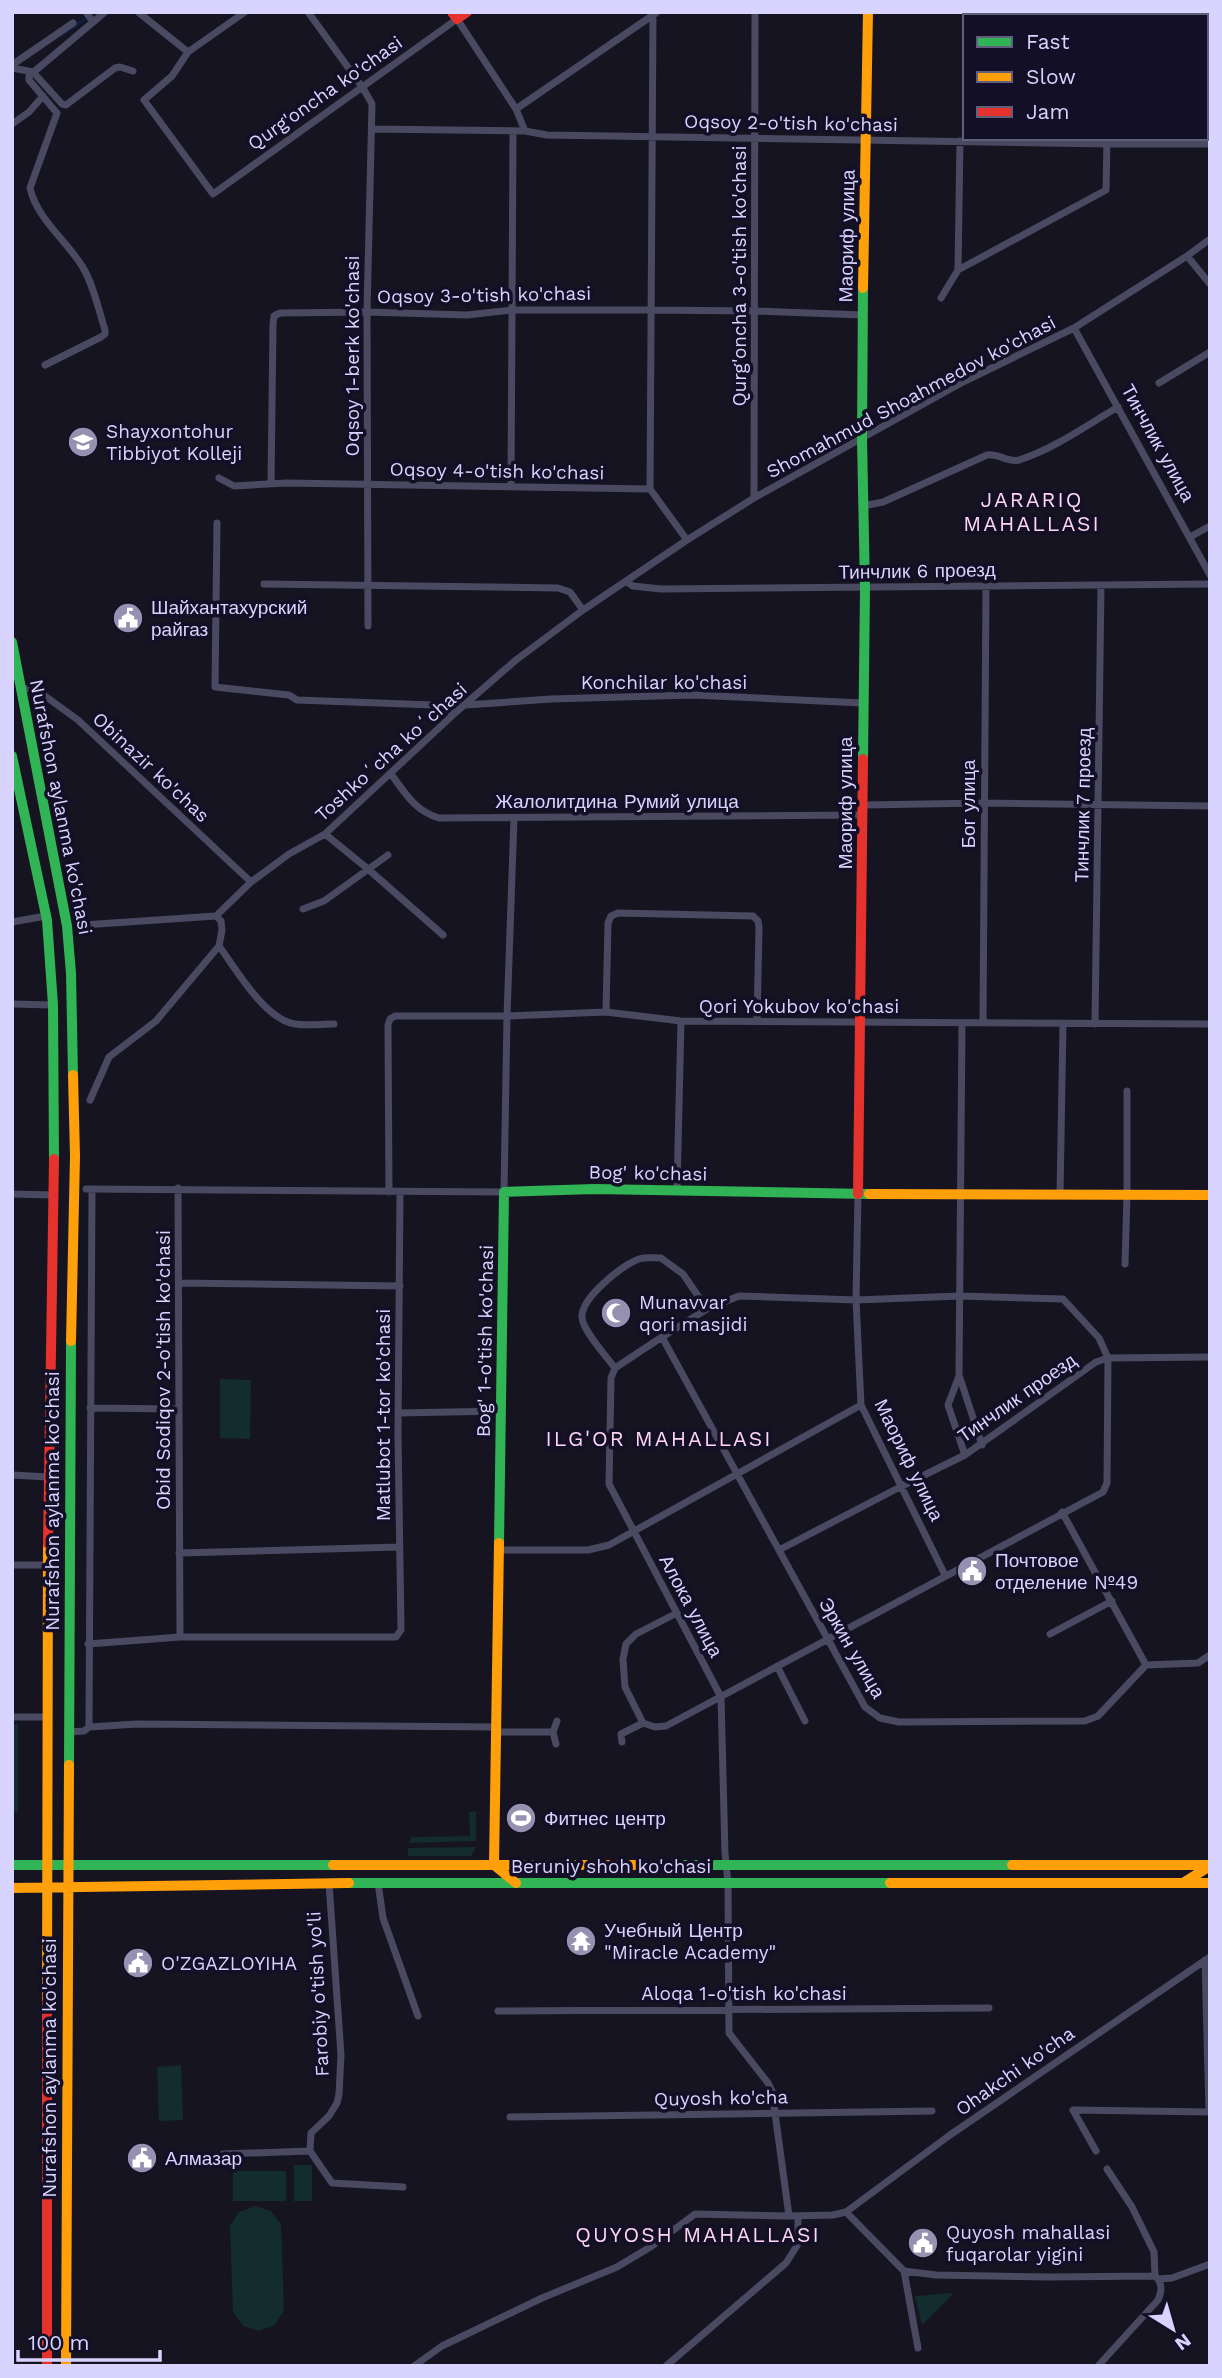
<svg xmlns="http://www.w3.org/2000/svg" width="1222" height="2378" font-family="'Work Sans',sans-serif">
  <style>
    .green { fill: #132c2d }
    .lines { fill: none; stroke-linecap: round; stroke-linejoin: round }
    .stream { stroke: #0d2144; stroke-width: 2.5 }
    .street { stroke: #4a4962; stroke-width: 7 }
    .fast { stroke: #30b455; stroke-width: 10 }
    .slow { stroke: #ff9f0a; stroke-width: 10 }
    .jam { stroke: #e5322d; stroke-width: 10 }
    .labels { text-anchor: middle; dominant-baseline: central; stroke-width: 7; stroke-linejoin: round; paint-order: stroke }
    .street-label { font-size: 19px; fill: #d9d4ff; stroke: #130f26 }
    .poi-label { font-size: 19px; fill: #d9d4ff; stroke: #130f26; text-anchor: start }
    .neighbourhood-label { font-size: 21px; letter-spacing: 2px; fill: #ffd6f0; stroke: #130f26 }
  </style>
  <rect width="100%" height="100%" fill="#161421"/>
  <!-- green -->
  <path class="green" d="M220,1379L251,1380L250,1439L220,1438Z
    M12,1724H18V1812H12Z
    M476,1811V1841L409,1843L412,1837L470,1836L469,1812Z
    M476,1847L471,1856H408V1848Z
    M181,2065L183,2120L159,2121L157,2067Z
    M294,2165H312V2201H294Z
    M233,2171H286V2201H233Z
    M255,2206L271,2211L281,2224L284,2310L275,2325L259,2331L243,2326L233,2312L230,2226L239,2212Z
    M954,2293L922,2325L915,2296Z"/>
  <g class="lines">
    <!-- stream -->
    <path class="stream" d="M65,33L95,12"/>
    <!-- street -->
    <path class="street" d="M86,12L93,22
      M138,12L188,52
      M245,12L188,52L172,76L144,100L213,194L457,19L516,109L525,131
      M308,12L363,88L372,104L367,312L368,626
      M994,16V12
      M1109,16V12
      M12,65L73,23
      M12,68L33,72L62,104L66,105L115,68L120,67L133,71
      M516,109L656,13
      M12,124L29,112L43,96
      M372,129L525,131L547,135L1107,144H1210
      M1187,256L1210,284
      M958,270L1106,190L1107,138
      M941,298L958,270L960,141
      M1074,328L1210,575
      M45,365L101,337L105,334V330C99,311 93,283 82,266C66,240 37,219 30,188L57,113L29,80V76L105,12
      M1159,383L1210,352
      M219,478L234,486L287,483L650,489
      M271,484L273,324L274,316L280,313L367,312L467,315L512,310H652L755,311L863,315
      M511,487L513,131
      M650,489L653,14
      M650,489L687,540
      M754,498L755,12
      M863,506L883,502L987,455C998,453 1008,463 1019,460C1054,449 1087,425 1118,407
      M217,523L215,687L289,695L297,700L433,705L455,713
      M1190,537L1210,526
      M627,582L633,586L661,589L1210,584
      M264,584L558,588L570,592L583,610
      M21,689L34,688L78,720L251,882
      M466,705L551,699L693,695L862,703
      M391,774C405,793 415,811 439,818L863,815
      M864,805L983,803L1210,806
      M325,834L368,869L443,935
      M303,909L324,901L388,855
      M12,922L46,916
      M83,925L216,916L251,882L289,854L325,834L455,713L516,660L583,610L687,540L754,498L963,382L1074,328L1187,256L1210,239
      M219,946C236,969 265,1020 295,1024C307,1026 321,1024 334,1024
      M12,1004L53,1005
      M606,1012L608,923L611,916L618,913L753,916L758,921L759,928L757,1021
      M962,1023L959,1375L982,1445
      M983,1023L986,586
      M1095,1024L1101,586
      M90,1100L109,1057L156,1021L219,946L222,930L221,921L216,916
      M178,1188L180,1637
      M86,1189L504,1192L507,1016L514,818
      M677,1189L681,1021
      M389,1192L388,1025L390,1019L395,1016H507L606,1012L681,1021L1210,1024
      M12,1194L53,1195
      M858,1194L856,1300L861,1405L945,1575
      M1060,1195L1063,1024
      M1125,1264L1127,1195V1091
      M179,1283L400,1286
      M662,1337L865,1707L880,1718L899,1722L1085,1721L1098,1716L1146,1665L1198,1663L1210,1655
      M615,1368C607,1357 582,1330 582,1317C581,1298 622,1265 639,1259C646,1257 653,1258 661,1258L683,1274L707,1309
      M959,1376L948,1405L965,1455
      M90,1408L179,1409
      M398,1413L502,1411
      M12,1475L48,1477
      M1062,1512L1146,1665
      M498,1550H588L609,1545L861,1405
      M779,1550L902,1486L965,1455L1096,1362L1108,1358L1210,1357
      M179,1553L399,1547
      M12,1565H48
      M677,1613L636,1634L626,1644L623,1659L625,1687L643,1723L655,1727L666,1726L1103,1492L1107,1483L1108,1358L1099,1338L1063,1299L960,1296L856,1300L739,1296L707,1309L662,1337L615,1368L611,1378L609,1484L721,1697L725,1853L728,1883L729,2033L768,2083L772,2091L789,2216
      M1050,1634L1112,1601
      M88,1644L180,1637H396L401,1630L398,1433L400,1192
      M777,1666L805,1721
      M12,1717H47
      M89,1727L92,1189
      M68,1732L84,1731L89,1727L137,1724L495,1727
      M495,1732H553
      M622,1742L621,1734L643,1723
      M556,1744L553,1732L557,1721
      M329,1883L341,2055L339,2094L337,2103L329,2116L311,2133L310,2151L332,2183L403,2187
      M378,1883L383,1918L418,2016
      M1205,1960L1209,2112
      M498,2011L989,2008
      M510,2117L932,2111
      M1096,2151L1073,2110L1210,2112
      M223,2154L310,2151
      M1107,2169L1132,2207L1154,2252L1155,2276
      M846,2212L904,2271L936,2275L1049,2277L1155,2276C1163,2283 1162,2291 1158,2300L1098,2366
      M904,2271L918,2348
      M1158,2279L1172,2278L1210,2264
      M414,2366L442,2346L542,2298L617,2267L652,2246L695,2214L789,2216L833,2215L846,2212L950,2135L1210,1957
      M666,2366L786,2263L798,2244V2216"/>
    <!-- fast -->
    <path class="fast" d="M12,642L67,926L71,973L73,1075
      M12,756L47,920L53,1005L54,1159
      M863,759L865,589L862,439L863,288
      M499,1543L504,1192L594,1189L869,1194
      M69,1765L71,1341
      M12,1865H333
      M681,1865H1012
      M349,1883H890"/>
    <!-- slow -->
    <path class="slow" d="M863,288L868,12
      M869,1194L1210,1195
      M71,1341L75,1156L73,1075
      M499,1543L494,1865L516,1883
      M333,1865H681
      M1012,1865H1210
      M890,1883H1210
      M1183,1883L1210,1866
      M12,1888L349,1883
      M47,2001L48,1544
      M66,2366L69,1765"/>
    <!-- jam -->
    <path class="jam" d="M452,12L457,19L467,12
      M858,1194L863,759
      M48,1544L54,1159
      M47,2001V2366"/>
  </g>
  <!-- icons -->
  <defs>
    <g id="university-disc" transform="scale(1.575)"><circle r="9.5" fill="#9591b1" stroke="#130f26"/><path d="M0-5L7-2L0 1L-7-2ZM-4 1L0 2.5L4 1V4Q0 6-4 4Z" fill="#fff"/></g>
    <g id="civic-disc" transform="scale(1.575)"><circle r="9.5" fill="#9591b1" stroke="#130f26"/><path d="M-.6-6.5H3V-4.5H.6V-3L4-1V1h2V6H-6V1h2V-1L-.6-3ZM-1.2 2.5V6h2.4V2.5Z" fill="#fff"/></g>
    <g id="mosque-disc" transform="scale(1.575)"><circle r="9.5" fill="#9591b1" stroke="#130f26"/><path d="M3.5-4.9A6 6 0 1 0 3.5 4.9A5 5 0 1 1 3.5-4.9Z" fill="#fff"/></g>
    <g id="stadium-disc" transform="scale(1.575)"><circle r="9.5" fill="#9591b1" stroke="#130f26"/><path d="M0-5a6.5 5 0 1 0 0 10a6.5 5 0 1 0 0-10ZM-3.5-1.8h7v3.6h-7Z" fill="#fff"/></g>
    <g id="temple-disc" transform="scale(1.575)"><circle r="9.5" fill="#9591b1" stroke="#130f26"/><path d="M0-6L5-2H3V0L6.5 2.5H4V6H1.5V3h-3V6H-4V2.5H-6.5L-3 0V-2H-5Z" fill="#fff"/></g>
  </defs>
  <g fill-rule="evenodd">
    <use href="#university-disc" x="83" y="442"/>
    <use href="#civic-disc" x="128" y="618"/>
    <use href="#mosque-disc" x="616" y="1313"/>
    <use href="#civic-disc" x="972" y="1571"/>
    <use href="#stadium-disc" x="521" y="1818"/>
    <use href="#temple-disc" x="581" y="1941"/>
    <use href="#civic-disc" x="138" y="1963"/>
    <use href="#civic-disc" x="142" y="2158"/>
    <use href="#civic-disc" x="923" y="2243"/>
  </g>
  <g class="labels">
    <!-- street labels -->
    <g class="street-label">
      <text transform="translate(325 93) rotate(-35)">Qurg'oncha ko'chasi</text>
      <text transform="translate(791 123) rotate(1)">Oqsoy 2-o'tish ko'chasi</text>
      <text transform="translate(847 236) rotate(-89)">Маориф улица</text>
      <text transform="translate(739 276) rotate(-90)">Qurg'oncha 3-o'tish ko'chasi</text>
      <text transform="translate(484 295) rotate(-1)">Oqsoy 3-o'tish ko'chasi</text>
      <text transform="translate(352 356) rotate(-90)">Oqsoy 1-berk ko'chasi</text>
      <text transform="translate(911 397) rotate(-28)">Shomahmud Shoahmedov ko'chasi</text>
      <text transform="translate(1158 443) rotate(61)">Тинчлик улица</text>
      <text transform="translate(497 471) rotate(1)">Oqsoy 4-o'tish ko'chasi</text>
      <text transform="translate(917 571) rotate(-1)">Тинчлик 6 проезд</text>
      <text x="664" y="682">Konchilar ko'chasi</text>
      <text transform="translate(391 752) rotate(-42)">Toshkoʻcha koʻchasi</text>
      <text transform="translate(151 767) rotate(43)">Obinazir ko'chas</text>
      <text x="617" y="801">Жалолитдина Румий улица</text>
      <text transform="translate(845 803) rotate(-90)">Маориф улица</text>
      <text transform="translate(968 804) rotate(-90)">Бог улица</text>
      <text transform="translate(1083 805) rotate(-89)">Тинчлик 7 проезд</text>
      <text transform="translate(61 807) rotate(79)">Nurafshon aylanma ko'chasi</text>
      <text x="799" y="1006">Qori Yokubov ko'chasi</text>
      <text transform="translate(648 1173) rotate(1)">Bog' ko'chasi</text>
      <text transform="translate(485 1341) rotate(-89)">Bog' 1-o'tish ko'chasi</text>
      <text transform="translate(163 1370) rotate(-90)">Obid Sodiqov 2-o'tish ko'chasi</text>
      <text transform="translate(1017 1398) rotate(-35)">Тинчлик проезд</text>
      <text transform="translate(383 1415) rotate(-90)">Matlubot 1-tor ko'chasi</text>
      <text transform="translate(909 1460) rotate(64)">Маориф улица</text>
      <text transform="translate(52 1501) rotate(-90)">Nurafshon aylanma ko'chasi</text>
      <text transform="translate(691 1606) rotate(62)">Алока улица</text>
      <text transform="translate(852 1648) rotate(60)">Эркин улица</text>
      <text x="611" y="1866">Beruniy shoh ko'chasi</text>
      <text x="744" y="1993">Aloqa 1-o'tish ko'chasi</text>
      <text transform="translate(318 1994) rotate(-93)">Farobiy o'tish yo'li</text>
      <text transform="translate(49 2068) rotate(-90)">Nurafshon aylanma ko'chasi</text>
      <text transform="translate(1015 2071) rotate(-35)">Ohakchi ko'cha</text>
      <text transform="translate(721 2098) rotate(-1)">Quyosh ko'cha</text>
    </g>
    <!-- poi labels -->
    <g class="poi-label">
      <text x="106" y="431">Shayxontohur<tspan x="106" dy="22">Tibbiyot Kolleji</tspan></text>
      <text x="151" y="607">Шайхантахурский<tspan x="151" dy="22">райгаз</tspan></text>
      <text x="639" y="1302">Munavvar<tspan x="639" dy="22">qori masjidi</tspan></text>
      <text x="995" y="1560">Почтовое<tspan x="995" dy="22">отделение №49</tspan></text>
      <text x="544" y="1818">Фитнес центр</text>
      <text x="604" y="1930">Учебный Центр<tspan x="604" dy="22">"Miracle Academy"</tspan></text>
      <text x="161" y="1963">O'ZGAZLOYIHA</text>
      <text x="165" y="2158">Алмазар</text>
      <text x="946" y="2232">Quyosh mahallasi<tspan x="946" dy="22">fuqarolar yigini</tspan></text>
    </g>
    <!-- neighbourhood labels -->
    <g class="neighbourhood-label">
      <text x="1032" y="499">JARARIQ<tspan x="1032" dy="24">MAHALLASI</tspan></text>
      <text x="659" y="1438">ILG'OR MAHALLASI</text>
      <text x="698" y="2234">QUYOSH MAHALLASI</text>
    </g>
  </g>
  <!-- border -->
  <rect width="1222" height="2378" fill="none" stroke="#d9d4ff" stroke-width="28"/>
  <!-- legend -->
  <rect x="963" y="14" width="245" height="126" fill="#130f26" stroke="#625e7d" stroke-width="2"/>
  <rect x="977" y="37" width="35" height="10" fill="#30b455" stroke="#625e7d" stroke-width="2"/>
  <text x="1026" y="49" font-size="21" fill="#d9d4ff">Fast</text>
  <rect x="977" y="72" width="35" height="10" fill="#ff9f0a" stroke="#625e7d" stroke-width="2"/>
  <text x="1026" y="84" font-size="21" fill="#d9d4ff">Slow</text>
  <rect x="977" y="107" width="35" height="10" fill="#e5322d" stroke="#625e7d" stroke-width="2"/>
  <text x="1026" y="119" font-size="21" fill="#d9d4ff">Jam</text>
  <!-- north arrow -->
  <g transform="translate(1173 2329) rotate(143)" stroke="#130f26" stroke-width="5" paint-order="stroke">
  <path d="M0-5L12 26L0 18L-12 26Z" fill="#d9d4ff"/>
  <text y="-10" font-size="19" font-weight="bold" text-anchor="middle" fill="#d9d4ff">N</text>
  </g>
  <!-- scale -->
  <path d="M18 2350v10h142v-10" fill="none" stroke="#d9d4ff" stroke-width="3.5"/>
  <text x="28" y="2350" font-size="21" fill="#d9d4ff" stroke="#130f26" stroke-width="5" paint-order="stroke">100 m</text>
</svg>
